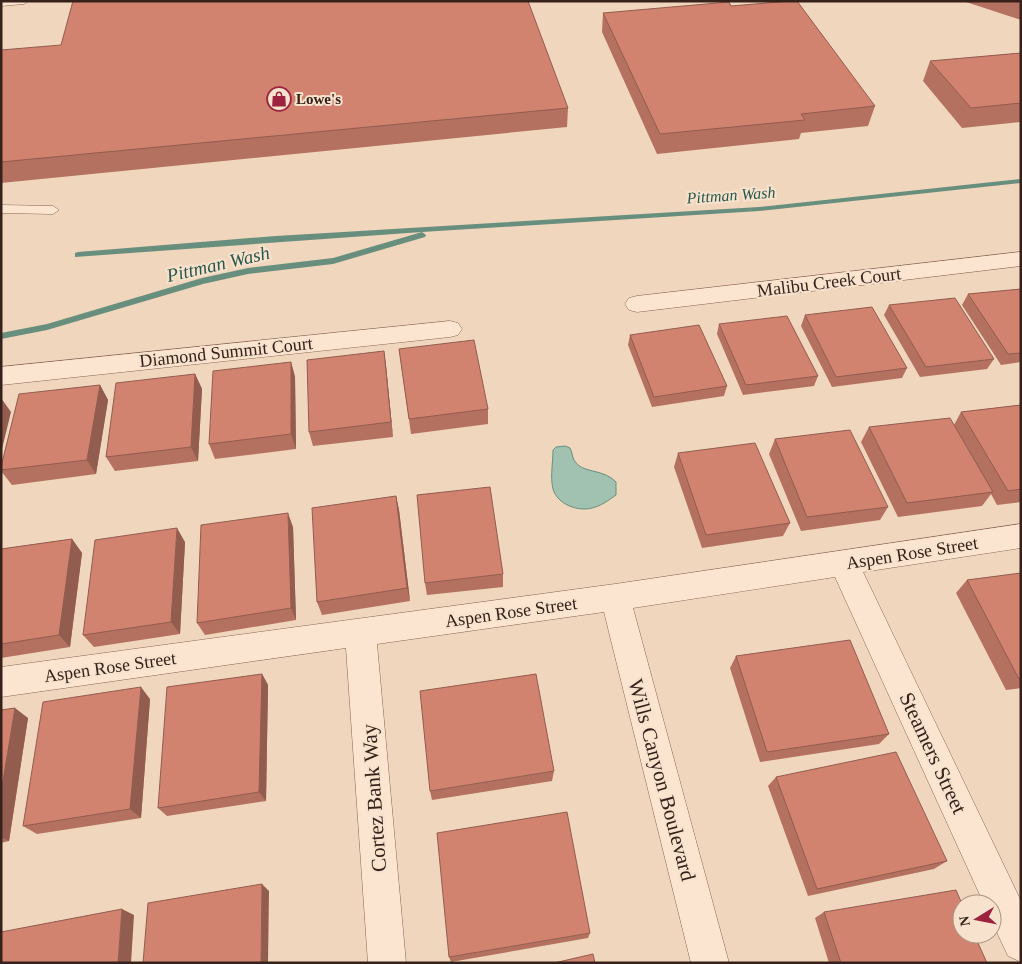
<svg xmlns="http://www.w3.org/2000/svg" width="1022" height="964" font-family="Georgia,serif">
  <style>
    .water { fill: #a1c1b1; stroke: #688f7d }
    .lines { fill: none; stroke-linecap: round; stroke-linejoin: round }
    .stream { fill: #688f7d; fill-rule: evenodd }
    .lane-casing { stroke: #896555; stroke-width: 1 }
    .street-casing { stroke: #896555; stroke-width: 1 }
    .lane { fill: #fbe5d0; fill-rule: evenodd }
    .street { fill: #fbe5d0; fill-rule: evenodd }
    .wall { fill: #b47160 }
    .shaded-wall { fill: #925c4e }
    .building { fill: #d18370; stroke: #925c4e }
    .labels { text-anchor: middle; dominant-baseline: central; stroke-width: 4; stroke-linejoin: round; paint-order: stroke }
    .far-poi-label { font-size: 15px; font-weight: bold; fill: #37221b; stroke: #f7e2cd; text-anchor: start }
    .far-water-label { font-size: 16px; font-style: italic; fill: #29584b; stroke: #f7e2cd }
    .street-label { font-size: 18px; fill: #37221b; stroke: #f7e2cd }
    .water-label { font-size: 19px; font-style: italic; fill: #29584b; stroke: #f7e2cd }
    .near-street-label { font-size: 21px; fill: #37221b; stroke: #f7e2cd }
  </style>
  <rect width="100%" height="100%" fill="#f0d6bd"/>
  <!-- water -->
  <path class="water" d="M565,446L570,448C572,452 572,456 574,460C581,474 603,468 616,482V495C609,500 601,506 592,508C578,512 557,504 553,489C550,477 553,463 553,450L556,447Z"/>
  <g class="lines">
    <!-- stream -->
    <path class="stream" d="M1021,179V183L759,211L422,232L426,235L425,237L333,264L248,274L203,284L47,330L1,339V333L47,324L202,278L248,268L333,258L422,232L75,257V253L78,252L276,236L759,207Z"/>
    <!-- lane casing -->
    <g class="lane-casing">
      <path id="lane" d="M1,1H28L24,4L1,6Z
        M1,205L53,206L59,210L53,214L1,213Z"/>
    </g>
    <!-- street casing -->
    <g class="street-casing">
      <path id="street" d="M1021,252V266L637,312L629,310L625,304L629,298L637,296Z
        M450,321L458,323L462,329L458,335L450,337L1,385V367Z
        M1021,524V548L863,572L1021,901V962L1008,956L992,922V904H984L835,577L633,608L729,963H691L604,612L377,644L406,963H368L346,648L1,697V667L615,584Z"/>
    </g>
    <!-- lane -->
    <use href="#lane" class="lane"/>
    <!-- street -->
    <use href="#street" class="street"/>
  </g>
  <!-- wall -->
  <path class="wall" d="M963,1H1021V20Z
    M731,6L875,106L868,126L801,133L799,139L657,154L602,32L603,13Z
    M1,50L568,108L567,127L1,183Z
    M1021,53V122L962,128L923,81L930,61Z
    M1021,289V362L1001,365L962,305L968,294Z
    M889,305L994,359L987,369L920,377L884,315Z
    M805,315L907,368L902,378L832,387L801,326Z
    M719,324L818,376L814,386L743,395L717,334Z
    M630,335L727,386L724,396L652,407L628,345Z
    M399,349L488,409V424L411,434Z
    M384,351L386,366L393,437L313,446L309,432Z
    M291,362L295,377L296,449L215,459L209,444Z
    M195,374L202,389L198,461L115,471L106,457Z
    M100,385L108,400L96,474L12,485L1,471V467Z
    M1021,405V502L997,505L991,494L982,506L898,517L861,442L869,427L954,425L961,412Z
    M775,439L888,507L880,520L801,531L769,454Z
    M678,453L790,523L783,536L702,548L674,467Z
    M396,496L399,510L410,601L322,615L317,602Z
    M293,527L296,620L205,635L197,623Z
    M72,539L82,553L70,647L1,658V549Z
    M185,542L180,634L94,647L83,635Z
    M1021,573V688L1006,690L956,593L967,580Z
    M503,574V587L427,595L425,583Z
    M736,656L889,734L879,744L760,762L730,668Z
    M262,674L268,685L266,801L167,816L158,808Z
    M150,699L141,818L37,834L23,826Z
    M1,710L28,718L9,841L1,843Z
    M554,771L552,781L432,800L430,791Z
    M776,777L947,861L934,869L808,896L768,786Z
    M824,912L987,963H829L815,918Z
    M590,933L588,938L451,962L449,957Z"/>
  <!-- shaded-wall -->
  <path class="shaded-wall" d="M384,351L386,366L393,437L391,422Z
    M291,362L295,377L296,449L291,434Z
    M195,374L202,389L198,461L191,447Z
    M100,385L108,400L96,474L87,460Z
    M1,398L11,412L1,453Z
    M396,496L399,510L410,601L407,588Z
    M288,513L293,527L296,620L291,608Z
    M177,528L185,542L180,634L171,622Z
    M72,539L82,553L70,647L59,635Z
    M262,674L268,685L266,801L259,792Z
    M141,687L150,699L141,818L130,809Z
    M15,708L28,718L9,841L1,837V793Z
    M262,884L269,891L268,963H261Z
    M122,909L134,915L131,963H118Z"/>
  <!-- building -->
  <path class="building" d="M73,1H528L568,108L1,162V50L61,45Z
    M790,1H797L875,106L801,114L805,120L660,134L603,13L729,2L731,6Z
    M1021,53V103L971,108L930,61Z
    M1021,289V353L1008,354L968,294Z
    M955,298L994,359L926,367L889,305Z
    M872,307L907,368L836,377L805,315Z
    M787,316L818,376L746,385L719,324Z
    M699,325L727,386L654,397L630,335Z
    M474,340L488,409L409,419L399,349Z
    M384,351L391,422L309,432L307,360Z
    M291,362V434L209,444L213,371Z
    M195,374L191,447L106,457L116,383Z
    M100,385L87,460L1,470V467L19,394Z
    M1021,405V489L1008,491L961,412Z
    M950,418L993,492L907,503L869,427Z
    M850,430L888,507L807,517L775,439Z
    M755,443L790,523L706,535L678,453Z
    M490,487L503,574L425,583L417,495Z
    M396,496L407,588L317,602L312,508Z
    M288,513L291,608L197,623L201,525Z
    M177,528L171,622L83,635L95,540Z
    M72,539L59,635L1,644V549Z
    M1021,573V679H1019L967,580Z
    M850,640L889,734L767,752L736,656Z
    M262,674L259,792L158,808L167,687Z
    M536,674L554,771L430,791L420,691Z
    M141,687L130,809L23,826L43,702Z
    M15,708L1,793V710Z
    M896,752L947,861L817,889L776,777Z
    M567,812L590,933L449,957L437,833Z
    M262,884L261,963H143L148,903Z
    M956,890L962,904V934H974L987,963H841L824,912Z
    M122,909L118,963H1V932Z
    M593,954L595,963H554Z"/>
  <!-- icons -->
  <defs>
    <g id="shop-ring" transform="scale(1.25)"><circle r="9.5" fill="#f7e2cd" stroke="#9c223d" stroke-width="1.5"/><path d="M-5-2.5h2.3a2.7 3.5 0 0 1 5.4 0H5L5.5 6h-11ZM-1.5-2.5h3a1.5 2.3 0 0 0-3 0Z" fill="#9c223d"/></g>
  </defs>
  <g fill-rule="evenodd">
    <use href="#shop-ring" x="279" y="99"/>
  </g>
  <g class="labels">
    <!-- far-poi labels -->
    <g class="far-poi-label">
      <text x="296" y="99">Lowe's</text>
    </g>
    <!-- far-water labels -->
    <g class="far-water-label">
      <text transform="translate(731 195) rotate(-4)">Pittman Wash</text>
    </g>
    <!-- street labels -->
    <g class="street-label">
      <text transform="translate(829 282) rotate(-7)">Malibu Creek Court</text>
      <text transform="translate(226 352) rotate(-6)">Diamond Summit Court</text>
      <text transform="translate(912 553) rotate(-9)">Aspen Rose Street</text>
      <text transform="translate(511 612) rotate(-8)">Aspen Rose Street</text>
      <text transform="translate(110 667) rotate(-8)">Aspen Rose Street</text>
    </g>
    <!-- water labels -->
    <g class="water-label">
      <text transform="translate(218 264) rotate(-13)">Pittman Wash</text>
    </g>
    <!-- near-street labels -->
    <g class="near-street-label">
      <text transform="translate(933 753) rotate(65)">Steamers Street</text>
      <text transform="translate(662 780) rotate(75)">Wills Canyon Boulevard</text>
      <text transform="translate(374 798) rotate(-94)">Cortez Bank Way</text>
    </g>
  </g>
  <!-- border -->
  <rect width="1022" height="964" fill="none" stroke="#37221b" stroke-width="5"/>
  <!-- north arrow -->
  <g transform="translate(977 919) rotate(260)"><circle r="24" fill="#f7e2cd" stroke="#aa9586"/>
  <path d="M0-4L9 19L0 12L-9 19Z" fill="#9c223d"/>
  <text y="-8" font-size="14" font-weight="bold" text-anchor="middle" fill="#37221b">N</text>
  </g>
</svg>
